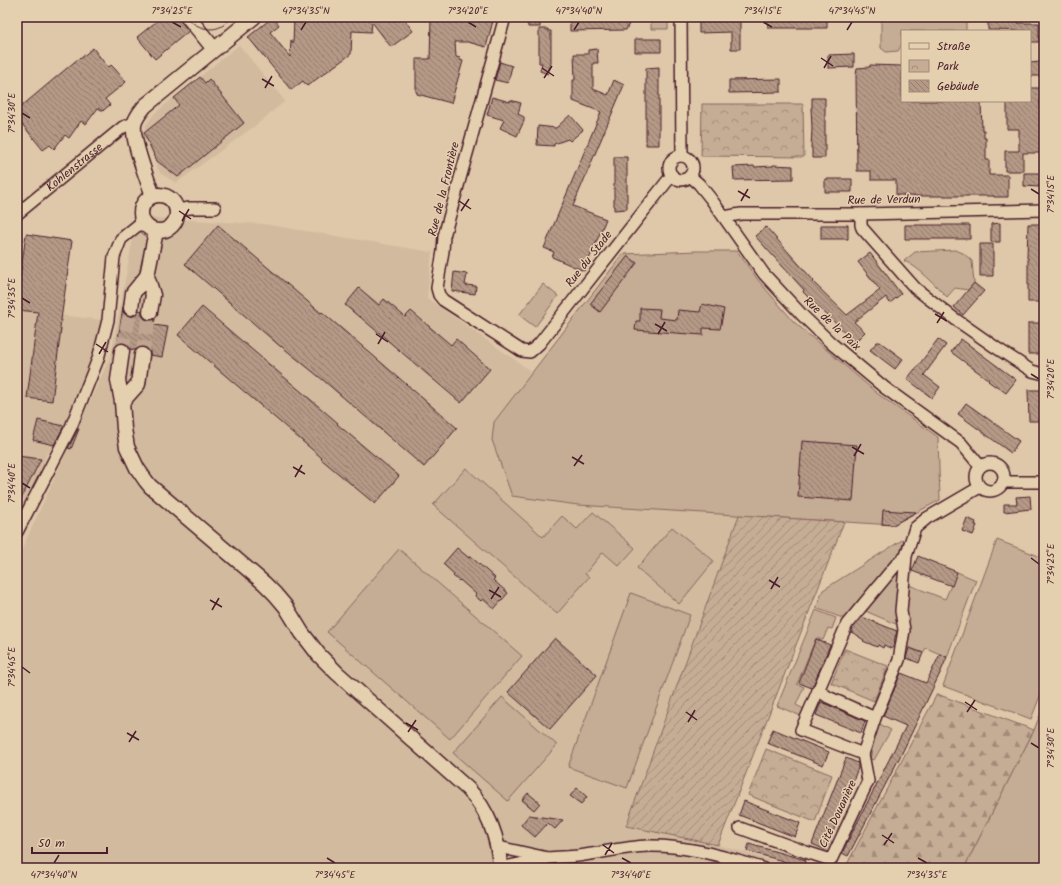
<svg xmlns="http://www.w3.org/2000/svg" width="1061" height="885" font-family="Kalam,sans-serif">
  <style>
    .built { fill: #d1ba9e }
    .grass { fill: #c5ac94; stroke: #886660 }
    .forest { fill: url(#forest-firs); stroke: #886660 }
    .park { fill: url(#park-crowns); stroke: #886660 }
    .garden { fill: url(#garden-furrows); stroke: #886660 }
    .building { fill: url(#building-back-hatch); stroke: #4a1f2b }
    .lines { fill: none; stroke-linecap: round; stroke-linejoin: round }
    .major-tunnel { stroke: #c0a690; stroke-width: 14; stroke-dasharray: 14 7; stroke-linecap: butt }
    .minor-casing { stroke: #4a1f2b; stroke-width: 14 }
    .major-casing { stroke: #4a1f2b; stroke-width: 17 }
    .minor { stroke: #e4cfae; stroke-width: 11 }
    .major { stroke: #e4cfae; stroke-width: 14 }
    .tram { stroke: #4a1f2b; stroke-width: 1 }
    .ticks { fill: none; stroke: #4a1f2b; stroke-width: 1.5 }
    .labels { text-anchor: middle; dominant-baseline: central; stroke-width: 3; stroke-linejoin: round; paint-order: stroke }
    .street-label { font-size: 12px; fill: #4a1f2b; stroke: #e4cfae }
    .neatline { fill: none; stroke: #4a1f2b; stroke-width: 1.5 }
    .ticks-label { font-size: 10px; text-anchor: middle; fill: #4a1f2b }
  </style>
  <defs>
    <pattern id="forest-firs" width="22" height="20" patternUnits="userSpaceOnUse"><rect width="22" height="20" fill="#c5ac94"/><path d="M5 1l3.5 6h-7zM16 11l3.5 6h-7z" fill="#a28b79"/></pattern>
    <pattern id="park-crowns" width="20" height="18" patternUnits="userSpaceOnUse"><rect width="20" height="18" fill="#c5ac94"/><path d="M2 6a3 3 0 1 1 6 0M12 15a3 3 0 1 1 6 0" fill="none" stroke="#a28b79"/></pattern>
    <pattern id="garden-furrows" width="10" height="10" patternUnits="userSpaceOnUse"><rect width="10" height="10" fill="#c5ac94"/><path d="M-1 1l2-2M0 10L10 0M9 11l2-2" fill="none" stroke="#a28b79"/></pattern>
    <pattern id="building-back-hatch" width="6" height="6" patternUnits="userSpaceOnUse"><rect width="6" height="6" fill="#b49986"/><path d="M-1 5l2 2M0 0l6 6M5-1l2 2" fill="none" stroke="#947c6e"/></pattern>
  </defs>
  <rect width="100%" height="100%" fill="#dec8a9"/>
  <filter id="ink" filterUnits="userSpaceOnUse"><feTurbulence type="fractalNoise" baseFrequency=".025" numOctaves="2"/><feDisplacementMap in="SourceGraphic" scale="8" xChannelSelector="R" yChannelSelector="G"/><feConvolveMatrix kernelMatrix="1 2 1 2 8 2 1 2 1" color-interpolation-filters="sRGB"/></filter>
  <g filter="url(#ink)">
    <!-- built -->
    <path class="built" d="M239,45L285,101L256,125L176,183L160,173L143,136L146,125L155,113Z
      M137,217L263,224L432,252L427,298L532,372L494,422L512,496L578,505L739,515L626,825L718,845L800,868H17V560L111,355Z
      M17,310L102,320L89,373L71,413L59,438L46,455L43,469L31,492L29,493L17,516Z"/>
    <!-- grass -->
    <path class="grass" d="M651,17C657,17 662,20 668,20V29H651Z
      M881,17H966V31H902V44L898,51L886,52L881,48Z
      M955,250L963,253L972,261L974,283L968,290L955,288L947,297C936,286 918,266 904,261L915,252Z
      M696,251H737L758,280L794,322L878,394L938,437L940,500L893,525L578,505L512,496L492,440L494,422L623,254Z
      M543,284L558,296L535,327L519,315Z
      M466,468L543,537L562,516L577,529L593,512L635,548L619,566L603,552L585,574L589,577L557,614L433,505Z
      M672,527L714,561L679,604L637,568Z
      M902,540L906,542L907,546L845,619L816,608L823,590Z
      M997,540L1044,558V686L1031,719L943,686Z
      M399,549L522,656L450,739L327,632Z
      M898,569L901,570V575L896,608L898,625L863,610Z
      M957,572L976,580L947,657L926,648L923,653L906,646V599L909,585L945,599Z
      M631,593L690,615L627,788L568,767Z
      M816,610L836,618L832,629L828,628L823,640L816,638L797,684L804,687L796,705L804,709L801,716L777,706Z
      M502,697L557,745L508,801L453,753Z
      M1044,705V868H964L1034,730Z
      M878,723L891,730L874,760L870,759Z"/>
    <!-- forest -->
    <path class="forest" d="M937,694L1034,730L964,868H845Z"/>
    <!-- park -->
    <path class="park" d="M702,104H803L804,157L701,156Z
      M845,649L888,666L874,701L831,683Z
      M766,749L832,775L815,822L748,795Z"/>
    <!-- garden -->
    <path class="garden" d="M739,515L844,522L718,845L626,826Z"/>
    <!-- building -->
    <path class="building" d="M162,17H179L181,22L189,31L155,59L137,37Z
      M273,17L279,25L270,32L290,57L291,40L293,43L294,17H402L413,31L391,47L372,22L371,32L352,31L351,54L307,86L303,81L291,90L248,37Z
      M431,17H494L486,47L468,42H455L456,57L460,58V60L463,61L451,103L417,94V92H416V59H430Z
      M527,17H540V27H528Z
      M570,17H632L626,30L570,31Z
      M699,17H740V49H731V32L699,33Z
      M767,17H827V28H768Z
      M988,17H1018V23H1039V42H1030V31L988,30Z
      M539,29H548V31H551V63L548,74L540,71L542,63H539Z
      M635,39H661V52H635Z
      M93,48L106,65L109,67L111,65L115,69L126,82L105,99L110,105L106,108L103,111L98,108L86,124L81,121L69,138L65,135L54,149L50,145L43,150L17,118V110L79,58L80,59Z
      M597,49L598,63H593V89L608,95L614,80L624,85L573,206L606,219L584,271L552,257L554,252L544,248L601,112L573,101V80H575L574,54H588V50Z
      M854,54V67L828,68V55Z
      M500,62L512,66L508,83L495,80Z
      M1040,62V76H1030V63Z
      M870,65L902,66V101H981L982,130H984V138H986V160H989V175H1008V197H994V196H904V195H896V180H871V171H857L856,75L857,68L870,67Z
      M659,67V145H646V68Z
      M200,77L205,83L209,79L244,123L178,177L157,161L144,133L179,105L174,98Z
      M781,79V92L729,93V80Z
      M1030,88H1040V146L1044,150V153H1023V171H1005V151H1019V129H1007V101H1030Z
      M492,97L510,102V100L521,103L518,114L524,117V121L517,136L500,128L504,120L487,115Z
      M812,98H825V158H812V148H811L812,128L811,108H812Z
      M570,115L583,130L570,141L568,139L554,144V146L537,145L538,126L556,128Z
      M614,157H627V209L614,210Z
      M773,165L793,166V179L734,180L733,167L754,166V167L773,166Z
      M1024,173H1038V174H1040V185H1039V187L1024,186Z
      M825,179H852V192H825Z
      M1000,223V242H991V224Z
      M1028,224H1040L1042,231H1040L1041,302H1028V258H1027Z
      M218,225L321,313L322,312L362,346L457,428L424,467L323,380L281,346V347L185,264Z
      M821,225H848V239H821Z
      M905,225H970V239H905Z
      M766,227L814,281L813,282L847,315L880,290L858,262L870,253L901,294L890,303L886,297L854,322L865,332L855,342L803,292L804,290L755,236Z
      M26,234L72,241L60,327L61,328L52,401L27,398L38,312L17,310V277L20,278Z
      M980,244H993V276H980Z
      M628,256L637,263L600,312L590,304Z
      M454,272L467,274L465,285L476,286L475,294L452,291Z
      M974,283L984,291L963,315L954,307Z
      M359,288L379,305L384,299L405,317L411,311L451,345L456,339L490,369L461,403L359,316V317L345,305Z
      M702,304L724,309L720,329L703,328V335L635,330L636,321H640V308L660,309L659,318L677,320L678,310L700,312Z
      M123,307V312L126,315L130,316H134L137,313L139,310L142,311V315L145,319L149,320L155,319L154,325L168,327L162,357L150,355V351L144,347H139L135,350L130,349L127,345L124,343H119L117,345Z
      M202,307L338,423L337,424L399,476L375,504L321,459L322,458L178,335Z
      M1028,323H1041V354H1028Z
      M938,339L946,345L924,375L940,387L932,398L907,379L915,369H916Z
      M961,339L1016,380L1006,393L995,385V386L988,381L989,380L951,352Z
      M877,342H880L903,359L895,369L870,350Z
      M1028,390H1041L1042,421H1029Z
      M966,403L1019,441L1011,453L958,414Z
      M38,420L64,426L54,445L33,440Z
      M78,429H79L71,449L68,448Z
      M802,441L857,445L853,501L798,497Z
      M17,456L41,459L17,507Z
      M1030,496L1031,509L1004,512V504H1017L1016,497Z
      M883,510L897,511L916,512L893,525L882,524Z
      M967,518L976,522L975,525H977L973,535L962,531Z
      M457,548L469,558L470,556L495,578L493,580L508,593L494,609L483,599L481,601L475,596L476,594L460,580L459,581L453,576L454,574L443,564Z
      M918,556L957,572L952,586L912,571Z
      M862,617L897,631L894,641L895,643L892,649L884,645L883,648L878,645L877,647L863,641L864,640L859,637V636L851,632L853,628Z
      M555,638L597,675L550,729L508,692Z
      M816,639L830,645L812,688L799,683Z
      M909,648L923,653L919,663L906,658Z
      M940,654L947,657L942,669L902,753L848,856L842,853L906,726L883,716L901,673L926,683Z
      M821,702L865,721L861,733L816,715Z
      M773,729L829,752L823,765L767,743Z
      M846,758L858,763V768L826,850L812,844Z
      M577,788L587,797L581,804L570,796Z
      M528,793L540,803L534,810L522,800Z
      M744,801L800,823L795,837L739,815Z
      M529,815L548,818L563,820L555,829L548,823L535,837L521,825Z
      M749,844L806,860L804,867L747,851Z"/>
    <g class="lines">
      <!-- major-tunnel -->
      <path class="major-tunnel" d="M122,351L131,308
        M142,355L150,312"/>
      <!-- minor casing -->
      <g class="minor-casing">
        <g id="minor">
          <path d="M505,17L444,236L443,251L437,288L439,295L443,300L522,351L530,352L539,344L672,175"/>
          <path d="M681,17L682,156"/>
          <circle cx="681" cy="168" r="12"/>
          <path d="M690,176L699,184L711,199L764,274L802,315L831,343L885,388L961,443L980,466"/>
          <path d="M177,210L190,208H215"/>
          <path id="s1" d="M17,214L123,127L134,123"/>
          <path d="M861,214V225L862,228L915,288L955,319L995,347L1032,371L1044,374"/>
          <path d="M724,217L741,214H861L1044,210"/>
          <circle cx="990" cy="477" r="14"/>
          <path d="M1003,482H1044"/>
          <path d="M17,532L71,427L98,359L108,320L114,257L121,239L143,221"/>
          <path d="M906,556L895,566L847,624L801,730L863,754L875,718L899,660L904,630L901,611L906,556L915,528L927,518L980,487"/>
          <path d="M818,690L828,697L875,718"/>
          <path d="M740,828L806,852L831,860L868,781L863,754"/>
          <path d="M498,847L548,858L500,868"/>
          <path d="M548,858C558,857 568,857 578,856C601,853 624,847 648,846C687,845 724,857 762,868"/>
        </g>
      </g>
      <!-- major casing -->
      <g class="major-casing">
        <path id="major" d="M188,17L214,49
          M141 213a18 18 0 1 1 36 0a18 18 0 1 1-36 0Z
          M153,196C147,178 132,142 134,125C135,118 141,111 145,106L254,17
          M147,276L153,295L150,312
          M131,308L133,293L147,276L156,231
          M122,351L118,380L122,402L124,429L127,447L137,468L146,481L150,486L264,583L275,594L286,607L302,633L319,655L337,673L468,789C488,810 499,839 500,868
          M122,402L138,384L142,355"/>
      </g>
      <!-- minor -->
      <use href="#minor" class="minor"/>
      <!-- major -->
      <use href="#major" class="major"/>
      <!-- tram -->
      <path class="tram" d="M186,17C199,31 220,35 231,17"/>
    </g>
  </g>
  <!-- ticks -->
  <path class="ticks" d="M172,22L181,27M468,22L476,27M763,22L772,27M301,30L306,22M574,30L579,22M847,30L852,22M821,58L833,66M542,68L554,76M824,68L831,56M544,78L552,66M262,79L274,86M265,88L272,76M22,113L30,118M1031,189L1039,194M738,191L750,198M459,201L471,209M741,201L748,189M179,211L191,219M461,211L469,199M182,221L189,209M22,298L30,303M935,314L947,321M937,323L944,312M655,324L667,331M376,334L388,342M658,334L665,322M96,344L108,352M378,344L385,332M99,354L106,342M1031,374L1039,379M852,447L864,454M854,456L861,444M572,457L584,464M574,466L582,455M293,467L305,474M295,477L302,465M22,483L30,488M1031,558L1039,564M769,580L780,587M771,589L778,577M489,590L501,597M491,599L499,587M210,600L222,607M212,610L219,598M22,667L30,673M965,702L977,710M686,712L697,720M967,712L975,700M688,722L695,710M406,723L418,730M408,732L416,720M127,733L139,740M129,742L136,731M1031,743L1039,748M882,835L894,843M603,845L614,853M884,845L892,833M605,855L612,843M327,858L335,863M622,858L631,863M918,858L927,863M54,863L59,855"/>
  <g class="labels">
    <!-- street labels -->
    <g class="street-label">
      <text stroke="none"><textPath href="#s1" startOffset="74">Kohlenstrasse</textPath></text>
      <text transform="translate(444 189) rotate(-76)">Rue de la Frontière</text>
      <text transform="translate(884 200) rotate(-1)">Rue de Verdun</text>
      <text transform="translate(589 259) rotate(-52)">Rue du Stade</text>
      <text transform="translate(832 324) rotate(43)">Rue de la Paix</text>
      <text transform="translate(838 814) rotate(-65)">Cité Douanière</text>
    </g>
  </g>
  <!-- margin -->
  <rect width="1061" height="885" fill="none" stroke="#e4cfae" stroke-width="44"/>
  <!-- legend -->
  <rect x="901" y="30" width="130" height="72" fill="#e4cfae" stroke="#a6897a"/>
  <rect x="909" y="43" width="20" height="6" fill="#e4cfae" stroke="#a6897a"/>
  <text x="937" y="50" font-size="12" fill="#4a1f2b">Straße</text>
  <rect x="909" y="60" width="20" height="12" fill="url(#park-crowns)" stroke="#a6897a"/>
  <text x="937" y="70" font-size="12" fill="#4a1f2b">Park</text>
  <rect x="909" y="80" width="20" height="12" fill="url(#building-back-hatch)" stroke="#a6897a"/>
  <text x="937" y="90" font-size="12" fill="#4a1f2b">Gebäude</text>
  <!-- scale -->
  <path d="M32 847v6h75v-6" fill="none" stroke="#4a1f2b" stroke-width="2"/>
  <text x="38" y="847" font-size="12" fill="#4a1f2b" stroke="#e4cfae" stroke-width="3" paint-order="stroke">50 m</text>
  <rect x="22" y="22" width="1017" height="841" class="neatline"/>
  <g class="ticks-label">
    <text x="172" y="14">7°34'25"E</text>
    <text x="306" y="14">47°34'35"N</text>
    <text x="468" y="14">7°34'20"E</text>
    <text x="579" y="14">47°34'40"N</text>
    <text x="763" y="14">7°34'15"E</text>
    <text x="852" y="14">47°34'45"N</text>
    <text transform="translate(11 113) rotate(-90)" y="4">7°34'30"E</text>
    <text transform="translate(1050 194) rotate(-90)" y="4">7°34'15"E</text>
    <text transform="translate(11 298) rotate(-90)" y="4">7°34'35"E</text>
    <text transform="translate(1050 379) rotate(-90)" y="4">7°34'20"E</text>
    <text transform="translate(11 483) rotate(-90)" y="4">7°34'40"E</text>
    <text transform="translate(1050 564) rotate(-90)" y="4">7°34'25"E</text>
    <text transform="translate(11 667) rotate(-90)" y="4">7°34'45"E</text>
    <text transform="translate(1050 748) rotate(-90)" y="4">7°34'30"E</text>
    <text x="54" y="878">47°34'40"N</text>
    <text x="335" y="878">7°34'45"E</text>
    <text x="631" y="878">7°34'40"E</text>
    <text x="927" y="878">7°34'35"E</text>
  </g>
</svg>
